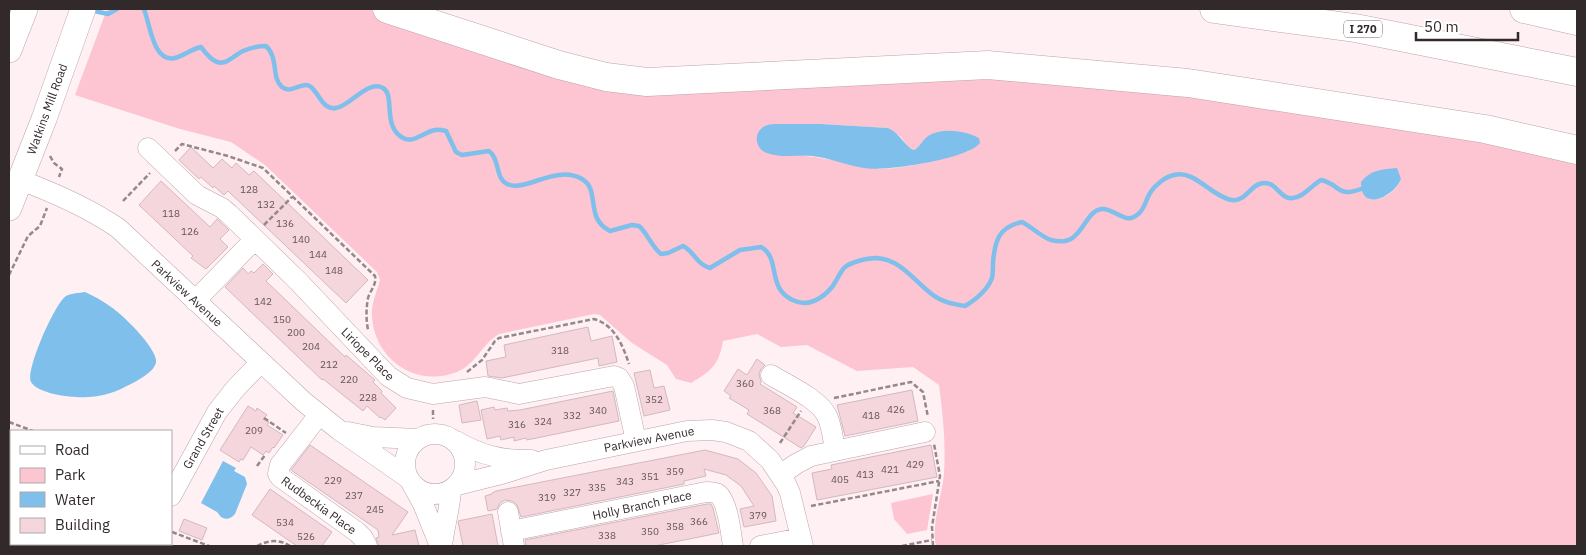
<svg xmlns="http://www.w3.org/2000/svg" width="1586" height="555" font-family="'IBM Plex Sans',sans-serif">
  <style>
    .green { fill: #fdc4d1; fill-rule: evenodd }
    .water { fill: #7fbfeb }
    .lines { fill: none; stroke-linecap: round; stroke-linejoin: round }
    .stream { stroke: #7fbfeb; stroke-width: 4.5 }
    .building { fill: #f6d6dd; stroke: #d1b9bf }
    .minor-casing { stroke: #bba4a9; stroke-width: 21 }
    .major-casing { stroke: #bba4a9; stroke-width: 26 }
    .highway-casing { stroke: #bba4a9; stroke-width: 29 }
    .path { stroke: #94888b; stroke-width: 2.5; stroke-dasharray: 5 2.5; stroke-linecap: butt }
    .minor { stroke: #fff; stroke-width: 20 }
    .major { stroke: #fff; stroke-width: 25 }
    .highway { stroke: #fff; stroke-width: 28 }
    .labels { text-anchor: middle; dominant-baseline: central; stroke-width: 4.5; stroke-linejoin: round; paint-order: stroke }
    .number-label { font-size: 10px; fill: #635458 }
    .shield { fill: #fff; stroke: #70696b; stroke-width: 1 }
    .shield-label { font-size: 11px; font-weight: bold; fill: #32292b }
    .street-label { font-size: 12px; fill: #32292b; stroke: #fff }
  </style>
  <rect width="100%" height="100%" fill="#fff0f3"/>
  <!-- green -->
  <path class="green" d="M107,9H368L566,75L1078,80L1381,123L1577,161V546H936C931,523 942,497 944,474C946,444 943,415 939,385L913,367L857,371L807,345L781,347L757,334L723,341C719,365 711,371 691,383L676,379L667,365L632,343L600,315L594,314L499,334C482,344 476,364 457,372C416,388 375,360 372,317C371,303 377,292 380,280L377,272L265,165L231,142L180,129L75,95ZM779,124H821L888,128L901,137L908,147L914,150C920,147 922,140 928,137C942,128 960,131 974,136L969,151C949,158 895,172 875,168C848,164 823,157 796,155ZM1401,179C1396,192 1383,201 1369,199L1364,195Z
    M933,494L927,530L907,534L894,519L891,503Z"/>
  <!-- water -->
  <path class="water" d="M779,124H821L888,128C901,134 905,147 914,150C920,147 922,140 928,136C943,127 965,131 979,138L980,143C969,159 884,172 864,168C846,165 830,158 812,156C798,155 780,158 767,153C757,150 753,136 761,129C765,124 773,124 779,124Z
    M1397,168L1401,179C1394,197 1360,213 1361,182C1370,170 1382,169 1397,168Z
    M85,292C94,296 103,301 111,307C122,314 158,349 156,362C155,373 131,384 121,389C112,393 99,397 88,397C75,398 39,395 31,382C25,371 55,303 66,296C72,293 79,293 85,292Z
    M223,461L236,468L234,471L245,477L247,484L235,514C231,519 226,520 221,517L217,512L201,503Z"/>
  <g class="lines">
    <!-- stream -->
    <path class="stream" d="M144,9C150,24 153,63 175,58C184,56 191,49 201,47C205,52 209,58 215,61C225,67 234,55 243,51C250,48 259,46 266,46C279,58 271,78 282,87C292,95 302,80 311,87C320,95 323,110 336,108C349,107 368,79 383,88C395,95 383,123 400,136C412,146 423,132 435,130C439,129 442,130 446,131L456,152L462,155L489,151C500,159 495,178 507,184C525,193 555,164 582,179C601,190 584,218 610,231L632,225L639,226C648,234 651,246 661,254L668,253L683,246C694,251 697,265 710,268L740,250L761,247C782,259 765,289 795,301C809,307 823,298 832,287C836,282 839,274 844,268C850,262 868,258 876,258C901,259 915,282 933,295C942,302 953,304 965,306C975,300 987,291 992,278C993,274 993,267 993,262C995,240 999,227 1022,222C1032,227 1040,236 1051,240C1084,249 1082,211 1102,209C1114,208 1125,225 1137,215C1145,210 1145,201 1150,193C1155,185 1165,177 1174,175C1194,169 1212,197 1232,200C1246,202 1251,183 1264,183C1277,182 1280,200 1293,198C1304,197 1312,185 1321,180C1340,184 1337,198 1361,189
      M90,10L108,14L117,9"/>
  </g>
  <!-- building -->
  <path class="building" d="M191,147L213,168L222,159L232,168L236,163L249,175L254,171L368,280L346,303L228,191L224,195L214,186L213,188L201,177L199,179L179,160Z
    M161,181L210,227L217,219L229,230L220,239L228,247L206,269L191,258L193,256L139,205Z
    M263,264L273,274L266,281L345,357L346,355L375,380L373,382L382,391L381,393L396,408L385,420L381,417L380,418L367,406L363,411L323,379L322,380L225,287L243,268L248,274L251,271L254,273Z
    M588,327L591,341L612,336L617,362L599,366L598,358L502,378L488,376L486,361L506,357L504,345Z
    M757,359L765,365L761,369L759,374L761,382L760,384L797,407L793,413L816,427L804,446L801,448L747,414L749,410L729,398L731,396L724,391L738,369L747,375Z
    M650,370L654,388L664,386L670,410L644,416L634,373Z
    M912,390L918,421L845,436L837,405Z
    M613,391L619,421L527,440L526,438L514,441V437L501,440L500,436L487,439L481,410L494,407L495,410L507,408L508,411L520,410Z
    M477,401L481,420L462,423L459,405Z
    M248,406L256,411L257,408L267,415L263,419L269,422L267,425L283,435L274,448L273,447L269,453L266,451L263,455L251,447L243,460L241,459L239,462L220,450Z
    M310,445L408,512L392,535L415,530L419,546H379L376,538L379,537L378,530L291,470Z
    M931,445L937,477L817,500L812,473L832,469L831,465Z
    M705,450L738,459L756,473L772,496L776,521L744,527L740,509L754,506L741,486L726,475L704,469L706,476L684,481V484L521,517L517,505L512,501L505,500L500,503L497,509L488,511L485,496L492,494V493L496,491Z
    M270,489L332,532L322,546H297L252,515Z
    M707,504H711L713,508L719,533L654,546H526L525,540Z
    M492,514L498,546H463L458,521Z
    M184,519L207,528L202,540L179,531Z"/>
  <g class="lines">
    <!-- minor casing -->
    <g class="minor-casing">
      <path id="minor" d="M148,148L197,195L222,208L229,214L297,280L388,376L407,388L433,394L485,387L519,394L614,376L619,378L624,386L636,441
        M20,180C55,193 87,207 118,228L304,402L339,430L408,478
        M195,301L255,239
        M771,375C787,385 819,399 827,416C832,426 833,439 835,450
        M319,415L280,465L278,474L280,477L357,532L363,538L367,546
        M348,432L373,437L418,439
        M405 464a30 30 0 1 1 60 0a30 30 0 1 1-60 0Z
        M456,441C480,455 503,461 532,460
        M780,475L796,464L811,456L925,432
        M412,484L423,504L440,546
        M457,485L505,473L546,460L687,431L712,430L726,432L749,441L770,460L786,484L790,493L803,546
        M9,492H11
        M171,496L217,412L235,389L261,362
        M508,512L514,546
        M511,531L706,492C711,492 715,492 718,494C728,502 731,534 733,546
        M70,546L71,544
        M147,546L148,544
        M442,546C444,527 450,509 451,490
        M760,546L801,538"/>
    </g>
    <!-- major casing -->
    <g class="major-casing">
      <path id="major" d="M9,50L25,9
        M9,208L44,119L83,9"/>
    </g>
    <!-- highway casing -->
    <g class="highway-casing">
      <path id="highway" d="M387,9L559,65L606,77L647,82L988,65L1188,83L1485,129L1577,150
        M1214,9L1355,28L1577,72
        M1524,9L1577,21"/>
    </g>
    <!-- path -->
    <path class="path" d="M175,151L182,144L228,156L263,168L375,276C377,284 370,291 368,298C366,309 366,319 368,330
      M50,156L54,163L62,169L59,177
      M123,201L150,173
      M264,225L292,197
      M9,275L28,236L40,226L47,208
      M467,372L482,360L495,341L499,338L594,319C615,325 623,346 629,364
      M834,398L911,382L923,392L928,417
      M433,410V419
      M264,418L286,433
      M9,422L33,431
      M780,443L801,411
      M257,466L265,455
      M811,506L939,481
      M172,532L209,546
      M257,546C268,540 280,539 290,546
      M902,546L932,540
      M933,546L932,527L940,476L934,444"/>
    <!-- minor -->
    <use href="#minor" class="minor"/>
    <!-- major -->
    <use href="#major" class="major"/>
    <!-- highway -->
    <use href="#highway" class="highway"/>
  </g>
  <g class="labels">
    <!-- number labels -->
    <g class="number-label">
      <text x="249" y="189">128</text>
      <text x="266" y="204">132</text>
      <text x="171" y="213">118</text>
      <text x="285" y="223">136</text>
      <text x="190" y="231">126</text>
      <text x="301" y="239">140</text>
      <text x="318" y="254">144</text>
      <text x="334" y="270">148</text>
      <text x="263" y="301">142</text>
      <text x="282" y="319">150</text>
      <text x="296" y="332">200</text>
      <text x="311" y="346">204</text>
      <text x="560" y="350">318</text>
      <text x="329" y="364">212</text>
      <text x="349" y="379">220</text>
      <text x="745" y="383">360</text>
      <text x="368" y="397">228</text>
      <text x="654" y="399">352</text>
      <text x="896" y="409">426</text>
      <text x="598" y="410">340</text>
      <text x="772" y="410">368</text>
      <text x="572" y="415">332</text>
      <text x="871" y="415">418</text>
      <text x="543" y="421">324</text>
      <text x="517" y="424">316</text>
      <text x="254" y="430">209</text>
      <text x="915" y="464">429</text>
      <text x="890" y="469">421</text>
      <text x="675" y="471">359</text>
      <text x="865" y="474">413</text>
      <text x="650" y="476">351</text>
      <text x="840" y="479">405</text>
      <text x="333" y="480">229</text>
      <text x="625" y="481">343</text>
      <text x="597" y="487">335</text>
      <text x="572" y="492">327</text>
      <text x="354" y="495">237</text>
      <text x="547" y="497">319</text>
      <text x="375" y="509">245</text>
      <text x="758" y="515">379</text>
      <text x="699" y="521">366</text>
      <text x="285" y="522">534</text>
      <text x="675" y="526">358</text>
      <text x="650" y="531">350</text>
      <text x="607" y="535">338</text>
      <text x="306" y="536">526</text>
    </g>
    <!-- shield labels -->
    <rect class="shield" x="1344" y="20.5" width="38" height="17" rx="4"/>
    <g class="shield-label">
      <text x="1363" y="29">I 270</text>
    </g>
    <!-- street labels -->
    <g class="street-label">
      <text transform="translate(47 109) rotate(-70)">Watkins Mill Road</text>
      <text transform="translate(187 293) rotate(43)">Parkview Avenue</text>
      <text transform="translate(368 354) rotate(45)">Liriope Place</text>
      <text transform="translate(203 438) rotate(-60)">Grand Street</text>
      <text transform="translate(649 439) rotate(-11)">Parkview Avenue</text>
      <text transform="translate(319 505) rotate(36)">Rudbeckia Place</text>
      <text transform="translate(642 505) rotate(-12)">Holly Branch Place</text>
    </g>
  </g>
  <!-- border -->
  <rect width="1586" height="555" fill="none" stroke="#32292b" stroke-width="20"/>
  <!-- legend -->
  <rect x="10" y="430" width="162" height="115" fill="#ffffff" stroke="#ada9aa"/>
  <rect x="20" y="446" width="25" height="8" fill="#ffffff" stroke="#ada9aa"/>
  <text x="55" y="455" font-size="15" fill="#32292b">Road</text>
  <rect x="20" y="468" width="25" height="15" fill="#fdc4d1" stroke="#ada9aa"/>
  <text x="55" y="480" font-size="15" fill="#32292b">Park</text>
  <rect x="20" y="492" width="25" height="15" fill="#7fbfeb" stroke="#ada9aa"/>
  <text x="55" y="505" font-size="15" fill="#32292b">Water</text>
  <rect x="20" y="518" width="25" height="15" fill="#f6d6dd" stroke="#ada9aa"/>
  <text x="55" y="530" font-size="15" fill="#32292b">Building</text>
  <!-- scale -->
  <path d="M1416 32v8h102v-8" fill="none" stroke="#32292b" stroke-width="2.5"/>
  <text x="1424" y="32" font-size="15" fill="#32292b" stroke="#ffffff" stroke-width="4" paint-order="stroke">50 m</text>
</svg>
